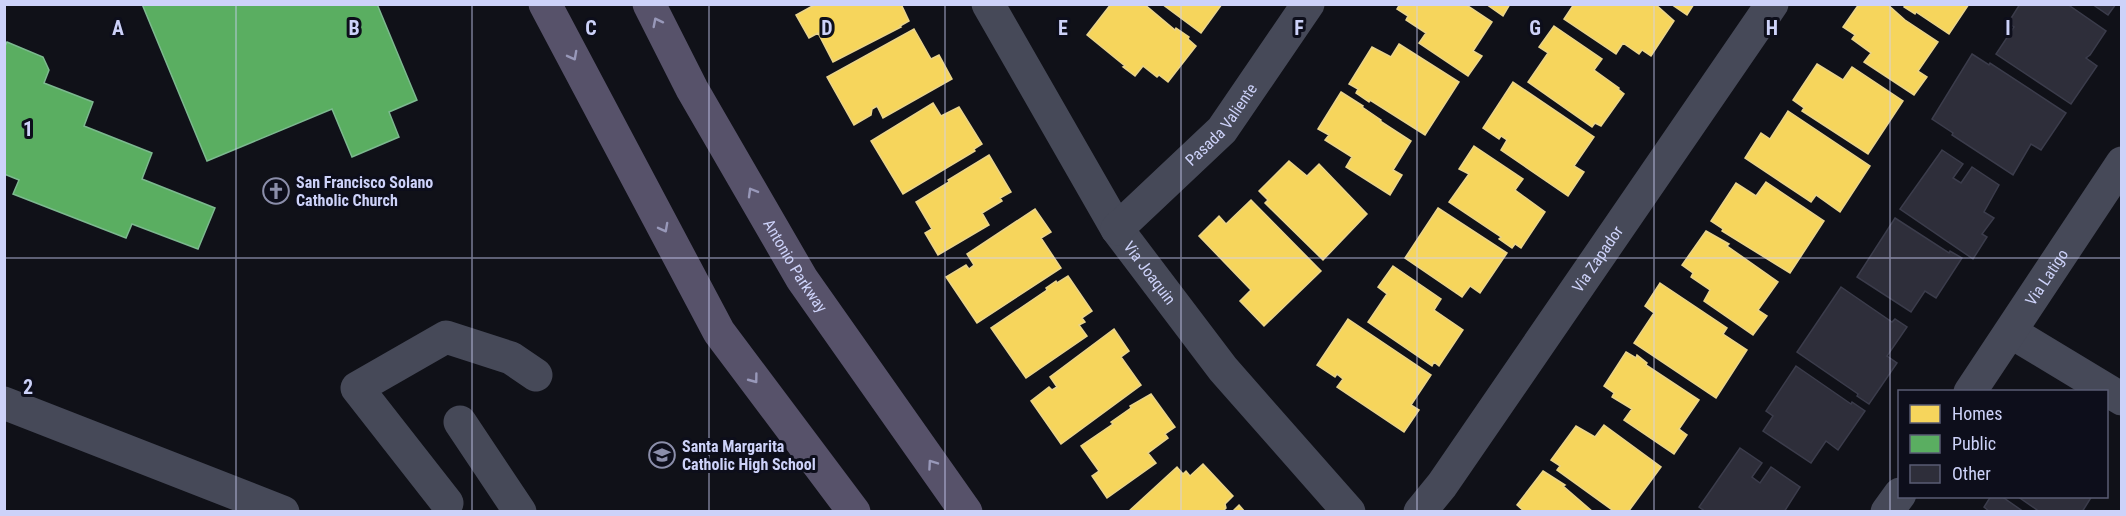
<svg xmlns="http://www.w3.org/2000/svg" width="2126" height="516" font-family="'Roboto Condensed',sans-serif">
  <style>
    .homes { fill: #f6d55c; stroke: #ead48b; stroke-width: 1.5 }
    .public { fill: #5aae61; stroke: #7cb98f; stroke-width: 1.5 }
    .building { fill: #2e2e3a; stroke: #3b3c4b; stroke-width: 1.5 }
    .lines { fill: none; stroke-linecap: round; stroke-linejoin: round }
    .minor { stroke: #464958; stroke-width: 33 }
    .major { stroke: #57526a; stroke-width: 33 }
    .oneway { stroke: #9898b9 }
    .grid { fill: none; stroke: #cdd2f9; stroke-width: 1.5; stroke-opacity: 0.55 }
    .labels { text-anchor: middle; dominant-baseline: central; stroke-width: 6; stroke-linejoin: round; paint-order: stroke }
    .street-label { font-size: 16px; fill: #cdd2f9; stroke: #0d0e1b }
    .poi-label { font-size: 16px; font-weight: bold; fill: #cdd2f9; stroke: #0d0e1b; text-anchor: start }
    .grid-label { font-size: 20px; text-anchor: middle; font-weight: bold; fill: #cdd2f9; stroke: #0d0e1b; stroke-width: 6; stroke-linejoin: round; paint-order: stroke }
  </style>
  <rect width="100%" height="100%" fill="#101118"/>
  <!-- homes -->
  <path class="homes" d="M816,4H901L909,21L900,26L901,27L833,62L818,33L809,38L796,15Z
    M1111,4H1144L1175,30L1176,28L1189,37L1188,39L1196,46L1168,82L1159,75L1157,77L1143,66L1135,76L1123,67L1125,66L1087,35Z
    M1162,4H1222L1201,33Z
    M1400,4H1465L1492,22L1473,51L1482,56L1468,76L1419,43L1426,33L1406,20L1408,16L1397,9Z
    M1486,4H1510L1503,16Z
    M1574,4H1655L1674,21L1651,56L1642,50L1639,54L1623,43L1616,54L1564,19Z
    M1671,4H1694L1687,15Z
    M1859,4H1887L1905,20L1938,42L1918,71L1927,77L1914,95L1864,62L1871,53L1852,39L1855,35L1843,27Z
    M1905,4H1969L1949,34L1916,12L1915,14L1904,7Z
    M1554,26L1602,59L1594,70L1619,88L1618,89L1624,94L1601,126L1595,123L1592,127L1528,82L1548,53L1539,47Z
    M914,29L931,59L939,55L952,79L883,118L877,106L872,109L871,115L854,125L827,77Z
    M1399,44L1459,82L1425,135L1370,100L1369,102L1356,93L1358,89L1349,84L1372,47L1391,57Z
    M1817,64L1843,80L1852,67L1903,101L1868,154L1802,111L1804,108L1793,100Z
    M1513,82L1594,137L1574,166L1584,172L1568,196L1501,150L1507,140L1501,136L1499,139L1483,128Z
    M1341,92L1363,106L1362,107L1381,120L1380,121L1411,141L1393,170L1402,175L1390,195L1346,167L1352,157L1325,140L1329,135L1318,129Z
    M933,103L941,116L959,107L982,144L974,149L975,151L903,194L871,141Z
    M1788,111L1870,166L1840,212L1816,195L1811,202L1745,158L1761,133L1770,139Z
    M1474,146L1523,179L1515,190L1545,212L1521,248L1515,244L1512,248L1499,239L1501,237L1449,202L1469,174L1459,169Z
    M989,155L1011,192L1000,198L1002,201L982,213L989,225L938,255L925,233L932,229L916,202L949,182L948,180Z
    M1289,161L1307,176L1319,164L1367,214L1323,260L1265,203L1268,200L1259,191Z
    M1766,182L1824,221L1790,273L1722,231L1723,229L1711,221L1736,183L1756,196Z
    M1251,200L1321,271L1264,326L1240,301L1251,290L1199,236L1219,216L1226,224Z
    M1438,208L1507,253L1480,293L1470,286L1462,297L1405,258Z
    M1035,209L1051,232L1041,238L1061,268L977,323L946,277L966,265L969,269L974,265L967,254Z
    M1706,231L1729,244L1727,246L1778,282L1758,310L1767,316L1753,335L1704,301L1710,290L1691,277L1693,273L1682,265Z
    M1393,266L1441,299L1434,310L1463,330L1439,366L1434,362L1432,366L1368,322L1387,294L1378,287Z
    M1068,276L1092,311L1082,318L1085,322L1079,325L1087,336L1026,378L991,328L1047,290L1046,288L1056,281L1057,283Z
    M1660,283L1727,328L1723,334L1747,350L1716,398L1634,343L1654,313L1645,306Z
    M1348,319L1431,375L1411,405L1419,410L1404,432L1337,387L1343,379L1337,374L1335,377L1317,365Z
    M1114,329L1129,351L1121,357L1141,385L1061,444L1031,401L1049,387L1052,390L1057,387L1050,377Z
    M1626,352L1636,358L1637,355L1647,363L1646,365L1699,400L1679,429L1687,435L1674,454L1624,420L1632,409L1612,397L1614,393L1604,386Z
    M1151,394L1175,427L1165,434L1168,438L1148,453L1156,463L1107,498L1092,476L1099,471L1081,446L1113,424L1111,422L1131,408L1130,406Z
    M1604,425L1661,467L1628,512H1615L1557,470L1560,466L1551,460L1576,426L1595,437Z
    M1203,464L1233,496L1225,504L1226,508L1222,512H1128L1177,467L1183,474L1186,471L1190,476Z
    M1543,471L1565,485L1563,486L1593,512H1525L1517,505Z
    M1239,505L1245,512H1232Z"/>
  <!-- public -->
  <path class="public" d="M142,4H377L417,100L389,112L399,137L352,157L332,109L207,161Z
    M7,42L43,57L49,70L44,83L93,102L84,126L152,153L142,179L215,208L198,249L132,224L126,238L13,194L19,180L4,174V48Z"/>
  <!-- building -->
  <path class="building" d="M2020,4H2067L2106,31L2090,55L2086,58L2097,66L2071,104L1996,54L2014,27L2008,23Z
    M2092,4H2116L2108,15Z
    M1972,54L1989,65L1990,63L2066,113L2041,150L2031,144L2013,175L1952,135L1953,133L1932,119Z
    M1942,150L1963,164L1953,178L1961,183L1972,167L1999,185L1984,212L1994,218L1982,234L1987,237L1973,259L1900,209Z
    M1895,218L1949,253L1950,251L1962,258L1936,298L1925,291L1911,312L1857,277Z
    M1841,287L1892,322L1895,319L1907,327L1887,356L1897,363L1869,404L1857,396L1858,394L1797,352Z
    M1796,366L1851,404L1852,402L1865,411L1838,450L1826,441L1811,463L1763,431L1773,416L1766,411Z
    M1740,448L1762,463L1752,477L1760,483L1771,467L1800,487L1784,512H1706L1699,507Z
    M1991,496H2001L2024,512H1990L1984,507Z
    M2017,496H2092L2082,512H2040Z"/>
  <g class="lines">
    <!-- minor -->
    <g class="minor">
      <path id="s1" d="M988,4L1117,229L1223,369L1349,512"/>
      <path id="s2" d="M1117,229L1222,130L1308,4"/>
      <path d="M2011,332L2122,399"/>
      <path id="s3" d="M1970,392L2122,163"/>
      <path d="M4,403L283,512"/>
      <path d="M460,422L520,512"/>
      <path d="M447,503L357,388L446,337L511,358L536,375"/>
      <path id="s4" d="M1420,512L1442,485L1772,4"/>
      <path d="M1887,512L1900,494"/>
    </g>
    <!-- major -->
    <g class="major">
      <path d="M545,4L719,332L854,512"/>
      <path id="s5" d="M649,4L692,89L802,279L966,512"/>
    </g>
  </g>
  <!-- one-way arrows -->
  <defs><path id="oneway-chevron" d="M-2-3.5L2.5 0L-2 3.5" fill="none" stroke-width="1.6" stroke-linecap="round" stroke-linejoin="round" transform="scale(1.5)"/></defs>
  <g class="oneway">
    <use href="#oneway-chevron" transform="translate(657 22) rotate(-117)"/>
    <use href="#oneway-chevron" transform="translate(573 56) rotate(62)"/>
    <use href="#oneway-chevron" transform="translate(752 192) rotate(-120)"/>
    <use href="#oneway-chevron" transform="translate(664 228) rotate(62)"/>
    <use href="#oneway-chevron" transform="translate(754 379) rotate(53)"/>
    <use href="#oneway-chevron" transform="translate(932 464) rotate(-125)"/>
  </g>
  <!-- grid -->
  <path class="grid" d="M236,4V512M472,4V512M709,4V512M945,4V512M1181,4V512M1417,4V512M1654,4V512M1890,4V512M4,258H2122"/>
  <!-- icons -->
  <defs>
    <g id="church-ring" transform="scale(1.35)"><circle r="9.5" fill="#0d0e1b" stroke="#8b8eaa" stroke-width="1.5"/><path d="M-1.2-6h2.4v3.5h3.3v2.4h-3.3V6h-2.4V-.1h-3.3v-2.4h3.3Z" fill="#8b8eaa"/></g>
    <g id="school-ring" transform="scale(1.35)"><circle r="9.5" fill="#0d0e1b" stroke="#8b8eaa" stroke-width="1.5"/><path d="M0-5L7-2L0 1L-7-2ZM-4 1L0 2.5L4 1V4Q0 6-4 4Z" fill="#8b8eaa"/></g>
  </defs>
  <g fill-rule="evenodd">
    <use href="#church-ring" x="276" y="191"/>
    <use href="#school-ring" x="662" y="455"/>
  </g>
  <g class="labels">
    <!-- street labels -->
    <g class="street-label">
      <text stroke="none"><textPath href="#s2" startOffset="148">Pasada Valiente</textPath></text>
      <text stroke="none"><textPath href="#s4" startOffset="309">Via Zapador</textPath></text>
      <text stroke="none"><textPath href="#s5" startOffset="300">Antonio Parkway</textPath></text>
      <text stroke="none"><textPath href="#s1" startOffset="314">Via Joaquin</textPath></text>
      <text stroke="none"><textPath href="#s3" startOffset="138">Via Latigo</textPath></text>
    </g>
    <!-- poi labels -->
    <g class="poi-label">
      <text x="296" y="182">San Francisco Solano<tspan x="296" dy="18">Catholic Church</tspan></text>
      <text x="682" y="446">Santa Margarita<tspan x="682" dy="18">Catholic High School</tspan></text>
    </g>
  </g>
  <g class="grid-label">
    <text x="118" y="35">A</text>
    <text x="354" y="35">B</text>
    <text x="591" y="35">C</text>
    <text x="827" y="35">D</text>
    <text x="1063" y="35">E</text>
    <text x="1299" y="35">F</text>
    <text x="1535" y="35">G</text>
    <text x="1772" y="35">H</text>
    <text x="2008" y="35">I</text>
    <text x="28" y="136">1</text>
    <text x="28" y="394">2</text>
  </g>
  <!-- border -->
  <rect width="2126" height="516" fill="none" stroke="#cdd2f9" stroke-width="12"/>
  <!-- legend -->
  <rect x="1898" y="390" width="210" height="108" fill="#0d0e1b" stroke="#5a5c74" stroke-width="1.5"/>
  <rect x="1910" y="405" width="30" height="18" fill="#f6d55c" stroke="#5a5c74" stroke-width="1.5"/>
  <text x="1952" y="420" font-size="18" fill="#cdd2f9">Homes</text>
  <rect x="1910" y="435" width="30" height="18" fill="#5aae61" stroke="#5a5c74" stroke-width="1.5"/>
  <text x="1952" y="450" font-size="18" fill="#cdd2f9">Public</text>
  <rect x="1910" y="465" width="30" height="18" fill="#2e2e3a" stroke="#5a5c74" stroke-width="1.5"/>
  <text x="1952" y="480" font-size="18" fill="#cdd2f9">Other</text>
</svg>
